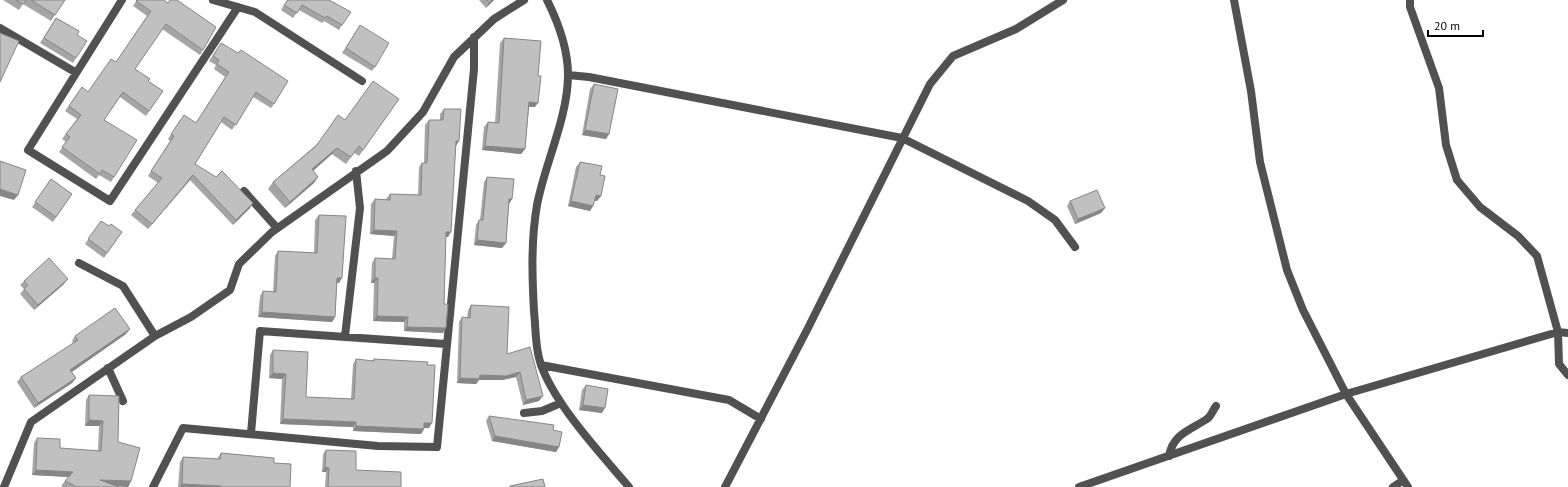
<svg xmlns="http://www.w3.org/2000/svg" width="1568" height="487" font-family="'PT Sans',sans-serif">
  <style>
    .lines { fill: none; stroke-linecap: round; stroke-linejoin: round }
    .minor { stroke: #515151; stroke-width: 8 }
    .tertiary { stroke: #515151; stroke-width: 8 }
    .wall { fill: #a5a5a5 }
    .shaded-wall { fill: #868686 }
    .building { fill: #c0c0c0; stroke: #868686 }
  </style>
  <rect width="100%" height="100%" fill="#fff"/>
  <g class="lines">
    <!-- minor -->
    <path class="minor" d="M122,0L28,150L110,201L238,7
      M213,0L255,12L362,81
      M547,0C558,22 568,50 568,75C568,117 545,163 537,205C531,240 532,275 534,311C536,330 535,352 543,370C559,409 601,454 629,487
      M1410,0V7L1439,88L1446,145L1457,180L1480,207L1518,236L1537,256L1558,332L1559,364L1568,375
      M0,28L75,72
      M568,75L589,77L902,138L1028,201L1055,220L1075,247
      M244,191L277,228
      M79,263L123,286L155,336
      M345,336L360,208L356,171
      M541,365L729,400L761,419
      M108,368L123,401
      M1346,394L1558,332L1568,333
      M524,413L542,411L561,403
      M251,433L260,331L446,344
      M1169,456C1173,434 1190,430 1207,419C1211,416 1213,410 1216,406
      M4,487L31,422L155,336L191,317L230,290L239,264L272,232L387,151L423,112L454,57L494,19L524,0
      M153,487L183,428L378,446L437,447L474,69V37
      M725,487L807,330L930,84L953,56L1016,29L1063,0
      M1393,487L1402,481"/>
    <!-- tertiary -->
    <path class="tertiary" d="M1234,0L1251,91L1260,162L1287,270L1303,310L1346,394L1408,487
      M1079,487L1346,394"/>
  </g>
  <!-- wall -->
  <path class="wall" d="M3,0H65L51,21L23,4L19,10Z
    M137,0L203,50L200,55L162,29L135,69L148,81L163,91L146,116L120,97L104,120L114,177L111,182L99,175L96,179L59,152L66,142L62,139L77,119L65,111L82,87L88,92L116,62L147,16L133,6Z
    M287,0H329L342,25L339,30L324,21L322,23L299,10L293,18L281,10Z
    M479,0H494L486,8Z
    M56,18L77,35L76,58L73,63L40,43Z
    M360,25L375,67L372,71L342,53Z
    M504,38L535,107H529L525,149L521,154L482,150L484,127L488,122L495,123L500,43Z
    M221,43L274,104L271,108L253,97L232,130L221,122L195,164L250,208L233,225L190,180L148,229L131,215L158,183L148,176L170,141L168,139L180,120L196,123L225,77L214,69L216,65L209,61Z
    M594,84L609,134L606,139L582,135L590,89Z
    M399,99L359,156L354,153L346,164L332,154L313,171L318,177L314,183L285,208L268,189L273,182L345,120Z
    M444,109L456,146L448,237H446L443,333L404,331V322L373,321L374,283H371L372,263L375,258L392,259L394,236L370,234L371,204L375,199L386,200V199L390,194L418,195L419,167L422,163H424L425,125L429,120H440V114Z
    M580,162L600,175L601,196L597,201H594L593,206L590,211L568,206L576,167Z
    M487,177L512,199L509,204L506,243L502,248L474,245L476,225L479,220H480L484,182Z
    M51,179L72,194L53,222L32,207Z
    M1070,201L1105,208L1101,213L1075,224L1067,206Z
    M319,215L339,283H337L335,317L332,322L258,317L260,296L263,291L273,292L275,256L278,251L314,253L315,220Z
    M101,221L109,226L122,232L104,258L85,244Z
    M24,281L64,284L34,310L20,294L24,289L20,285Z
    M471,305L507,354L539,401L523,405L516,377L502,380H479L476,384L457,383L459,322L462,317L467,318L468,310Z
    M126,334L72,372L76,378L72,383L34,408L17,382L21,377L73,343L72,341L75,336Z
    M273,350L306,397L351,399L353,364L356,359L372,361L374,359L429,428H424V429L421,434L353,431V427L280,424L282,379L269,378L270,355Z
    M586,385L602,413L579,410L582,390Z
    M89,395L118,442L131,481L128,487L116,486L119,487H63L61,486L68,477L32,475L34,443L37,438L60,448L98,451L99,426H85L86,400Z
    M489,416L553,430L559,447L556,452L492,441L486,421Z
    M326,450L356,470L401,487H325L326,472H322L323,454Z
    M221,453L274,463L290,487H178L180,462L183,457L217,459Z"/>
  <!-- shaded-wall -->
  <path class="shaded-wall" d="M492,0H494L486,8L489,3Z
    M529,102L538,103L535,107H526Z
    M585,130L609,134L606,139L582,135Z
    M456,141H459L456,146Z
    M485,146L525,149L521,154L482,150Z
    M337,148L332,154L307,176L312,169Z
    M193,175L190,180L148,229L152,224Z
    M318,177L314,183L285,208L290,202Z
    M0,189L18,195L14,200L0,196Z
    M596,195L601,196L597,201L592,200Z
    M509,199H512L509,204Z
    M571,201L593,206L590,211L568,206Z
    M253,203L250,208L233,225L236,220Z
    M1105,208L1101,213L1075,224L1078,219Z
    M374,230L397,231L394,236L370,234Z
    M446,232H451L448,237H443Z
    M477,240L506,243L502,248L474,245Z
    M337,278H342L339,283H334Z
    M375,278H378L374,283H371Z
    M68,279L64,284L34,310L38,305Z
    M262,312L335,317L332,322L258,317Z
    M377,316L408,317L404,322L373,321Z
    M407,327L446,328L443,333L404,331Z
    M130,329L126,334L67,375L70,370Z
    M520,372L516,377L502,380H479L476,384L457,383L460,378L480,375Z
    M273,373L286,374L282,379L269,378Z
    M76,378L72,383L34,408L38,403Z
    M543,396L539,401L523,405L526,400Z
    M583,405L605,408L602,413L579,410Z
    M283,419L356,422L353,427L280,424Z
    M89,420L103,421L99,426H85Z
    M424,423H432L429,428H421Z
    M356,426L424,429L421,434L353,431Z
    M495,436L559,447L556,452L492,441Z
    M325,467L329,468L326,472H322Z
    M36,470L73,472L70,477L32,475Z
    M100,480L131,481L128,487L96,485Z
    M182,484L221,486L220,487H180Z"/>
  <!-- building -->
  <path class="building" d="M16,0H26L23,4Z
    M31,0H65L55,15Z
    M137,0H164L168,3L170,0H177L216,27L203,50L166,24L135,69L150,79L148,81L163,91L149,111L123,92L104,120L137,140L114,177L102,170L100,174L62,147L70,137L66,134L81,115L69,106L82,87L88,92L111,59L116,62L151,11L136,1Z
    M288,0H329L351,12L342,25L327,16L325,18L302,5L297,13L284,5Z
    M487,0H492L489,3Z
    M56,18L79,31L77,35L87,41L76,58L44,38Z
    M360,25L389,43L375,67L346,48Z
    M0,33L19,41L0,82Z
    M504,38L541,41L538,76H541L538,103L529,102L525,149L485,146L488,122L499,123Z
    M221,43L238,53L241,50L288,81L274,104L256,92L236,125L224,117L195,164L216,177L222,171L253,203L236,220L193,175L152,224L135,210L162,178L151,171L174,136L171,134L184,115L196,123L229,72L217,64L219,60L213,56Z
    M373,81L399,99L363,150L359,146L351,157L337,148L312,169L318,177L290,202L273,182L316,146L338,115L345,120Z
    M594,84L618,89L609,134L585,130Z
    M444,109H461L459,141H456L451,232H446L444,304H448L446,328L407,327L408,317L377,316L378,278H375V258L395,259L397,231L374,230L375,199L390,200V194L421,195L422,163H427L429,120H443Z
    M0,161L26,170L18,195L0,189Z
    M580,162L602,166L600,175L605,176L601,196L596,195L593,206L571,201Z
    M487,177L514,179L512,199H509L506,243L477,240L479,220H483Z
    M51,179L72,194L56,217L35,202Z
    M1097,190L1105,208L1078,219L1070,201Z
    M319,215L346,216L342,278H337L335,317L262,312L263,291L276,292L278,251L317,253Z
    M101,221L109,226L111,224L122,232L107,253L88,239Z
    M49,258L68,279L38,305L24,289L28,285L24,281Z
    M471,305L509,307L507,354L530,347L543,396L526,400L520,372L506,376L480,375L479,379L460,378L462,317L470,318Z
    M115,308L130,329L70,370L76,378L38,403L21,377L78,340L75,336Z
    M273,350L308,352L306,397L354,399L356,359L374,361V359L428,362L427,365H435L432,423H424V429L356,426V422L283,419L286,374L273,373Z
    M586,385L608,389L605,408L583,405Z
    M89,395L119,396L118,442L140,448L131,481L100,480L119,487H77L65,481L73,472L36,470L37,438L60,439V448L101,451L103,421L89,420Z
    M489,416L554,425L553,430L562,432L559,447L495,436Z
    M326,450L356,451V470L401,472V487H328L329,468L325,467Z
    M221,453L274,458V463L291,464L290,487H221V486L182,484L183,457L220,459Z
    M543,479L545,487H510V486Z"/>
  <!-- scale -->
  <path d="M1428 30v6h55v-6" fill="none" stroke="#000000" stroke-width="2"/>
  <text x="1434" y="30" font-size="12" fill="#000000" stroke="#ffffff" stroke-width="3" paint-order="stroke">20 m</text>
</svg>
